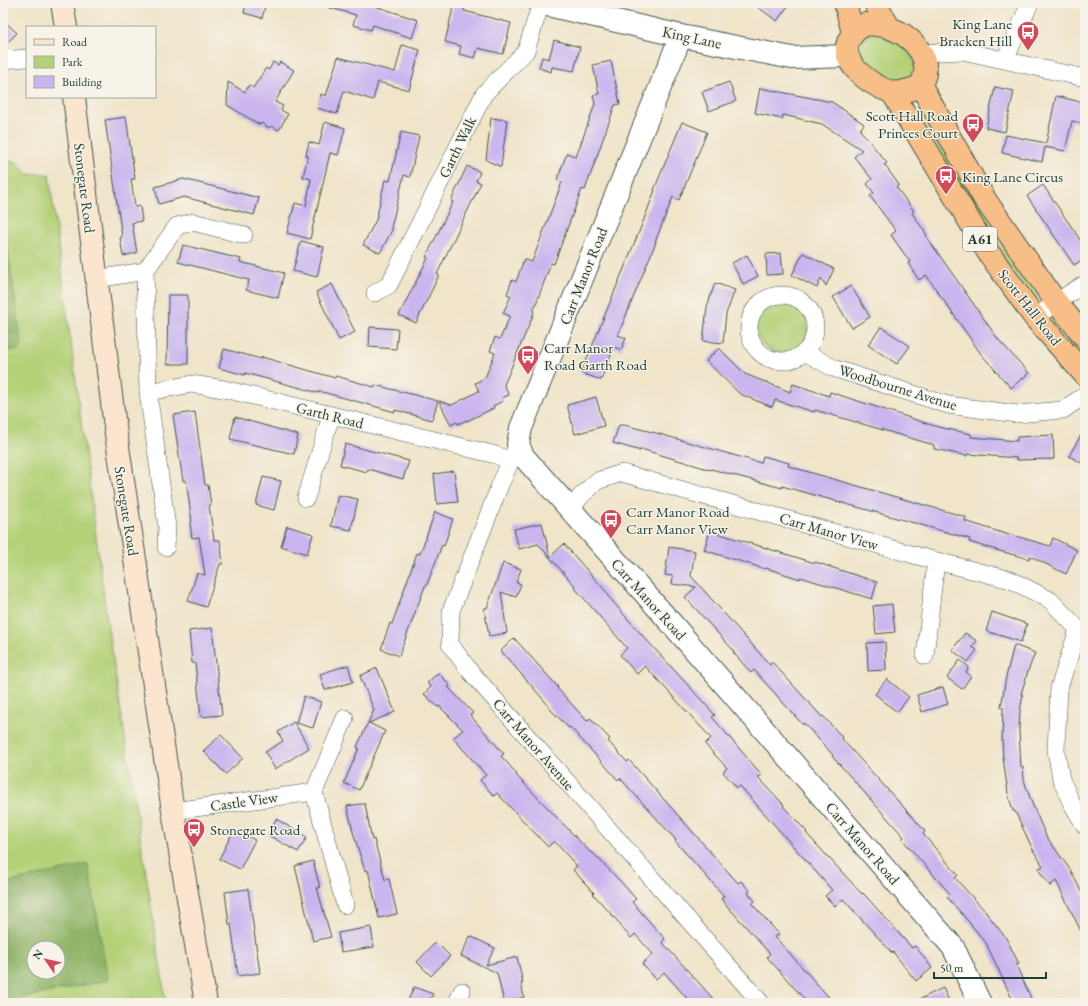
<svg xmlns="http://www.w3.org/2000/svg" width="1088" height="1006" font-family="'EB Garamond',serif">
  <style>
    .green { fill: #b4d178; stroke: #6a8756; fill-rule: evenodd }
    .forest { fill: #8fb368; stroke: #57784e; fill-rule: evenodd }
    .building { fill: #cab5ef }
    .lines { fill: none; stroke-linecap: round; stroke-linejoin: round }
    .minor-casing { stroke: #3e564a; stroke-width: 18 }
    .tertiary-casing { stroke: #3e564a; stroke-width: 24 }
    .secondary-casing { stroke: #3e564a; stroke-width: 24 }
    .trunk-casing { stroke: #3e564a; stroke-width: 24 }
    .minor { stroke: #fff; stroke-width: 17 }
    .tertiary { stroke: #fff; stroke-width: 22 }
    .secondary { stroke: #fce5cf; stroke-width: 22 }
    .trunk { stroke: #f7be87; stroke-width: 22 }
    .labels { text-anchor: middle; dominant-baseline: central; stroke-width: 3; stroke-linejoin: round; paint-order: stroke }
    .shield { fill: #f7f3e8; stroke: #60746a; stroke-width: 1 }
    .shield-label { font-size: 14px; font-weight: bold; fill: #1f3d34 }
    .poi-label { font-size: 15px; fill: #1f3d34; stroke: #f7f3e8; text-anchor: start }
    .street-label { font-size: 15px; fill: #1f3d34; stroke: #f7f3e8 }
  </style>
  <rect width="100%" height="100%" fill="#f7f3e8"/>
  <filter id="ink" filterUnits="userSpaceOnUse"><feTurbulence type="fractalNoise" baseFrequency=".025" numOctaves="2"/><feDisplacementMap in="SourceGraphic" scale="8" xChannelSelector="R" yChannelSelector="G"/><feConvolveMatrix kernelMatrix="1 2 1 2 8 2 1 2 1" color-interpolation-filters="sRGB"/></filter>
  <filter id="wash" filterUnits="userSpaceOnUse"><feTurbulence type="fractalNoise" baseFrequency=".012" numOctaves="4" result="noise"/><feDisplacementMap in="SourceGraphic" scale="16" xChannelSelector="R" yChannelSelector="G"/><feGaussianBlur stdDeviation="0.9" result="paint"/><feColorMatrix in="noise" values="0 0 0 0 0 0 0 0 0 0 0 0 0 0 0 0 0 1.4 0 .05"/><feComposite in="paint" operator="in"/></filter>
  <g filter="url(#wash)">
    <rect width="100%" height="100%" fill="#f0e4c9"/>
    <!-- green -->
    <path class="green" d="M875,33L905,45L915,64C913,71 910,76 904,79C887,85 833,49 875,33Z
      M926,113L1039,295L1036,300L1034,299L1005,261L919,117Z
      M3,161L17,162L27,174H49L107,621L166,1003H3ZM34,948H58V972H34Z
      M756 327a26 26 0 1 1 52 0a26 26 0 1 1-52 0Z
      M1055,316L1085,350V363L1051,321L1053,317Z"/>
    <!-- forest -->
    <path class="forest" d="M3,216L22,347L18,350L3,351Z
      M88,864L108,980L3,1002V884ZM34,948H58V972H34Z"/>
    <g id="blocks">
      <!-- building -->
      <path class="building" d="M246,3H266L262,18L244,13Z
        M328,3H379L378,7L418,20L412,38L373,25L371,30L353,25L356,15L327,7Z
        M752,3H790L777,21Z
        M454,4L465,7L464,11L511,23L503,54L478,48L475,58L459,54L461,46L445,42Z
        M3,20L17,33L3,47Z
        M554,40L580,47L574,71L552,67L551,72L539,68L542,57L549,59Z
        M402,45L420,50L409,90L378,82L373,100L344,91L337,114L317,108L321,94L326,96L338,57L395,72Z
        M611,61L620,104L615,105L585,190L582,189L554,264L551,263L533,312L534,313L504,385L509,395L502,398L503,401L493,406L494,408L467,421V420L458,424L457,422L451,425L439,401L452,405L479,391L475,383L485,378L495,353L490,351L495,337L500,339L510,316L503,313L511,296L507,294L512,280L516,282L524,259L532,262L562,182L557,180L567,153L576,157L595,104L593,95L599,94L593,65Z
        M273,62L278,65L280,62L294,70L275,102L283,106L281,110L288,114L279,130L271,126L269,128L261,123L260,125L227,105L228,82L245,92L249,85L253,88L266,68L269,70Z
        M729,82L736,101L709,111L702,92Z
        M995,87L1014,91L1005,132L986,128Z
        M760,88L832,102L864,124L860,130L887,163L885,165L884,164L899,185L896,187L914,211L912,213L927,235L926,236L998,339L1029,373L1011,388L981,354L926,275L919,280L908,263L910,262L891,235L896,231L870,196L874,193L867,184L872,179L854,157L862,150L822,124L783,115L782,119L755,113Z
        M1056,96L1085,103V124L1072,121L1065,151L1045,147L1042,162L1002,153L1006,135L1046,143Z
        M126,117L135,179H131L135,207L140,206L142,221L132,223L137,253L123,256L120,238L122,237L105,120Z
        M491,118L507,120L501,167L486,160Z
        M325,122L345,128L338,155L330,153L310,239L287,233L295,203L306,206L311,179L303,177L308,156L306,155L309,142L319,145Z
        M682,122L707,132L679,200L673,197L655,242H656L618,335L626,338L621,350L614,347L601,380L581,373L643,222L655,190H654Z
        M401,132L419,136L410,177L404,175L391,228H393L380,253L363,245L376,220L385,180L390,181Z
        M467,166L480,172L476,181L481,183L437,274L439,275L416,323L399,315L428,258L426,257L453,202L451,201Z
        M183,179L259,198L254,215L184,197L159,204L155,187Z
        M1043,185L1085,247V258L1074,265L1027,196Z
        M301,241L324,247L317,277L293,271Z
        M183,245L241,259L240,262L284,273L278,298L246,290L249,280L178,262Z
        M781,253L783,274L767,275L766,254Z
        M803,253L834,269L826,286L821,278L817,288L792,275Z
        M747,255L758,276L743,284L732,263Z
        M715,283L735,290L726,314L723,343L703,341L707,307Z
        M332,284L355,332L339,340L316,292Z
        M851,286L870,317L852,328L833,297Z
        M168,295H188V364H167Z
        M370,327L398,329L396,349L369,347Z
        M881,327L910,346L897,364L868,345Z
        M719,348L745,374L790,392L793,384L829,396L830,392L938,427L971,434V437L1017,441V437L1053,435L1054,459L1017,460V458L967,454V456L934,449V445L815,410L814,412L775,400L772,407L740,394L706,361Z
        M224,349L261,359L262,357L335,378L336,376L374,387L375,385L438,401L432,420L395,410V412L319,391V393L245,373V375L219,368Z
        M596,397L604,426L575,434L567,405Z
        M195,412L205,485H208L211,505H209L214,540H220L223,564H220L206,607L188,601L197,573L205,575L199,537L192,538L190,523L192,522L186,480L183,481L173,415Z
        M235,417L298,435L294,454L230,439Z
        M619,425H624L656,433L761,463L763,456L789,463L788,466L966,517L965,521L1009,535V534L1050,546L1053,538L1077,550L1066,574L1030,556L1029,559L996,550L969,542L970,539L925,526L782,486V488L711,469V470L641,449V451L613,443Z
        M1085,428V465L1069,456Z
        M345,444L409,461L403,479L368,469L367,472L340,465Z
        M454,471L458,502L437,504L434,474Z
        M263,477L281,481L274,510L256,505Z
        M338,495L358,499L351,530L331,526Z
        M435,512L453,519L444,546L442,545L426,587L425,586L399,656L381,649L390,623L392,624L417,553L420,554Z
        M542,523L550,557L564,544L609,595L608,596L633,625L715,715L712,717L762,775L758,777L784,805L783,806L807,832L806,833L862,894L863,893L912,948L915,946L932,968L916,981L893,952L892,953L843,899L835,906L825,896L832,890L740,786L737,788L723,772L727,768L705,744L711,738L645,666L637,674L620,655L627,648L574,587L575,586L538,544L519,549L514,529Z
        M287,526L313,534L307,554L281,546Z
        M710,531L815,563V562L877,582L872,599L800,577V579L766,568L765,569L704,550Z
        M669,547L695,551L691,576L770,665L772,662L822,717L823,716L842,737L841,738L925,831L923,834L958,875L955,878L984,910L1006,938L1019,964L1016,965L1031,998L1021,1003H1014L986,943L963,915L947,897L950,894L902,839L904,837L832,756L833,755L804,723L803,725L754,670L751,673L733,652L734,651L685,597L696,587L672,584L673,576L665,575Z
        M503,563L521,569L516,582L521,584L516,597L501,592L507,633L489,636L484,608H487Z
        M892,604L895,632L876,634L873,606Z
        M992,612L1027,624L1021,642L986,631Z
        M212,628L222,715L201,717L195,663H192L189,631Z
        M965,633L977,641L972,647L977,650L968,662L952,650Z
        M514,638L558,687L557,688L587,721L590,718L610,739L608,741L627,762L629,760L738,883L741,881L750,891L748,893L755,901L752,904L779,934L775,937L834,1003H808L791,984L767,957L770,954L721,899L724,896L675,841L676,840L620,778L618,780L570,727L569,728L548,707L549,706L501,651Z
        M885,642L886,670L868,671L867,643Z
        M1014,645L1035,653L1028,671L1021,694L1023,695L1020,711L1019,730L1021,768L1023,767L1024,780L1031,801L1046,836L1071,871L1085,899V939L1056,881L1050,886L1038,869L1043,866L1032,848L1015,811H1013L1008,793L1003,758L1002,739L1003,707H1001L1006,677Z
        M960,660L969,667L966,672L971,676L962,689L947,678Z
        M348,665L353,682L325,690L320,674Z
        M377,668L395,712L369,723L385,731L359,790L344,783L359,748L357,747L374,710L360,676Z
        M438,673L450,685L448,687L473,713L470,715L504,754L501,756L517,774L516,775L591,853L592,852L620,881L636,899L632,902L665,939L662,942L717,1003H691L664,972L656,979L642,964L653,954L635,934L631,938L621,927L622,926L593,894L594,893L573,870L577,866L554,841L548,847L497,793L494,796L480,780L486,775L453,738L463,730L439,706L438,707L424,694L431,687L427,683Z
        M887,679L909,697L897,712L875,694Z
        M943,687L948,704L922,712L917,695Z
        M304,696L321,702L313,728L296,723Z
        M294,722L309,748L275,769L265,752L283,741L278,732Z
        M221,735L243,758L226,774L203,751Z
        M360,804H365L372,840L374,839L385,880L389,879L397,914L379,918L368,870L365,871L353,832L347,806Z
        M276,819L307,837L298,852L268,835Z
        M234,830L255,840L240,869L219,859Z
        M313,861L320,888H317L331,937L313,941L295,866Z
        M248,889L260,973L238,976L231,924H229L225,892Z
        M371,927L374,947L341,952L338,933Z
        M470,936L495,948L486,965L517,957L523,983H521L524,997L504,1002L497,973L461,956Z
        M436,942L450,956L431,976L417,962Z
        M414,987L433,994L430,1003H407Z
        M943,988L950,1003H912Z"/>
    </g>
  </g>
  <g filter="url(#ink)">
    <use href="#blocks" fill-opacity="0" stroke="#3e564a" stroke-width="1"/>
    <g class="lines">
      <!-- minor casing -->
      <g class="minor-casing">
        <path id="minor" d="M922,53L963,51L1085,78
          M3,60L27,58
          M1005,60L1030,3
          M145,271L177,226L193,222L244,235
          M97,279L145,271L148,392L167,527L166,547
          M375,293L389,285L484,94L526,51L541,3
          M749 328a33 33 0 1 1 66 0a33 33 0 1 1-66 0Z
          M1035,318L1056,302L1085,284
          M805,352L833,368L948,405L1017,414L1063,410L1085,395
          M148,392L192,384L224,389L496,455L511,461
          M518,444L500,485L451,611L450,644L469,670L761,1003
          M306,498L331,416
          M570,510L581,496L597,481L622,473L925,558L1011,580L1050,600L1078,629L1085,634
          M1078,629L1059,688L1056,750L1061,779L1071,802L1085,826
          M925,656L936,561
          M345,718L314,792L345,905
          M173,811L314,792
          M457,1003L462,991"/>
      </g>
      <!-- tertiary casing -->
      <g class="tertiary-casing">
        <path id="tertiary" d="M539,3L681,36L792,58L847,56
          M681,36L521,428L518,444L523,456L672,624L953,947L980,1003"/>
      </g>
      <!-- secondary casing -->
      <g class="secondary-casing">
        <path id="secondary" d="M62,3L66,27
          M74,97L115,427L173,811L206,1003"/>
      </g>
      <!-- trunk casing -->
      <g class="trunk-casing">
        <path id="trunk" d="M845,3L853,33
          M875,3L889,27
          M865,24C873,25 883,25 890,28C909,35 928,52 925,74C924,78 922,82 921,86C912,89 900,94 891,92C869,85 832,58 853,34C856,30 861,27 865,24Z
          M921,86L984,198L1056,302L1085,337
          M892,92L988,252L1035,318L1085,375"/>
      </g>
      <!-- minor -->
      <use href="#minor" class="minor"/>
      <!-- tertiary -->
      <use href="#tertiary" class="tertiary"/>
      <!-- secondary -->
      <use href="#secondary" class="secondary"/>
      <!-- trunk -->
      <use href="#trunk" class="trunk"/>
    </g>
  </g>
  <!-- icons -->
  <defs>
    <g id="bus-pin" transform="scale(1.15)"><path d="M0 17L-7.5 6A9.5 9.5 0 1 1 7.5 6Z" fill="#d1495b" stroke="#f7f3e8"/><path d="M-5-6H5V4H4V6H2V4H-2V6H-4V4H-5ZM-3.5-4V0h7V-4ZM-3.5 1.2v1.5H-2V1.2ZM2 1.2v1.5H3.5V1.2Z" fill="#fff"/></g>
  </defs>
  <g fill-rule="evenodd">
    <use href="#bus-pin" x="1028" y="32"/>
    <use href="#bus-pin" x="973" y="124"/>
    <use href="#bus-pin" x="946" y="176"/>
    <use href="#bus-pin" x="528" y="356"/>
    <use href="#bus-pin" x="611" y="520"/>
    <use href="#bus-pin" x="194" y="829"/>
  </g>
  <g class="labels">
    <!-- shield labels -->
    <rect class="shield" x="963" y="227" width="34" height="24" rx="3"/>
    <g class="shield-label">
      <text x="980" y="239">A61</text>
    </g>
    <!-- poi labels -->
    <g class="poi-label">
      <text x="1012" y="23" text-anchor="end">King Lane<tspan x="1012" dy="17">Bracken Hill</tspan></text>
      <text x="958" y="115" text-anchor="end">Scott Hall Road<tspan x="958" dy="17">Princes Court</tspan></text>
      <text x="962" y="176">King Lane Circus</text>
      <text x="544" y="347">Carr Manor<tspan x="544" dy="17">Road Garth Road</tspan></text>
      <text x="626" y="511">Carr Manor Road<tspan x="626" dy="17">Carr Manor View</tspan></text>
      <text x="210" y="829">Stonegate Road</text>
    </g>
    <!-- street labels -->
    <g class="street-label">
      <text transform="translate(692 37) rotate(12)">King Lane</text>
      <text transform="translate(457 147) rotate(-64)">Garth Walk</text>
      <text transform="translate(85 188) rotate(83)">Stonegate Road</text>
      <text transform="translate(583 276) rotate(-68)">Carr Manor Road</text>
      <text transform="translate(1030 307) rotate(52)">Scott Hall Road</text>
      <text transform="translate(898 387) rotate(17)">Woodbourne Avenue</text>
      <text transform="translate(330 415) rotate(14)">Garth Road</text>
      <text transform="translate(127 511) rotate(81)">Stonegate Road</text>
      <text transform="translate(829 531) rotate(16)">Carr Manor View</text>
      <text transform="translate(649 599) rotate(48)">Carr Manor Road</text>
      <text transform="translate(534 744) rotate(49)">Carr Manor Avenue</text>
      <text transform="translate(244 801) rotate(-8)">Castle View</text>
      <text transform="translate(863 843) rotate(49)">Carr Manor Road</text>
    </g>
  </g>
  <!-- margin -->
  <rect width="1088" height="1006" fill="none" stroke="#f7f3e8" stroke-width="16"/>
  <!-- legend -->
  <rect x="26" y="26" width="130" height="72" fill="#f7f3e8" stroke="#a1aaa0"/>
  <rect x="34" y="39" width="20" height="6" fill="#fce5cf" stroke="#a1aaa0"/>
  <text x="62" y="46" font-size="12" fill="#1f3d34">Road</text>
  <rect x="34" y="56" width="20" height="12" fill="#b4d178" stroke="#a1aaa0"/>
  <text x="62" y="66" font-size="12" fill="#1f3d34">Park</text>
  <rect x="34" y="76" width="20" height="12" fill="#cab5ef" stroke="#a1aaa0"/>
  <text x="62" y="86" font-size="12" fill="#1f3d34">Building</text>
  <!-- north arrow -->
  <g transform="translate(46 960) rotate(304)"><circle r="19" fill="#f7f3e8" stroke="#a1aaa0"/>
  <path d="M0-3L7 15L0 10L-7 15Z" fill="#d1495b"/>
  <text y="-6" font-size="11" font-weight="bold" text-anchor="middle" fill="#1f3d34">N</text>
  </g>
  <!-- scale -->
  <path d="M934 972v6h112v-6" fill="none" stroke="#1f3d34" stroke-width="2"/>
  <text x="940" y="972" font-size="12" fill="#1f3d34" stroke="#f7f3e8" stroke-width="3" paint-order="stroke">50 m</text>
</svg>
